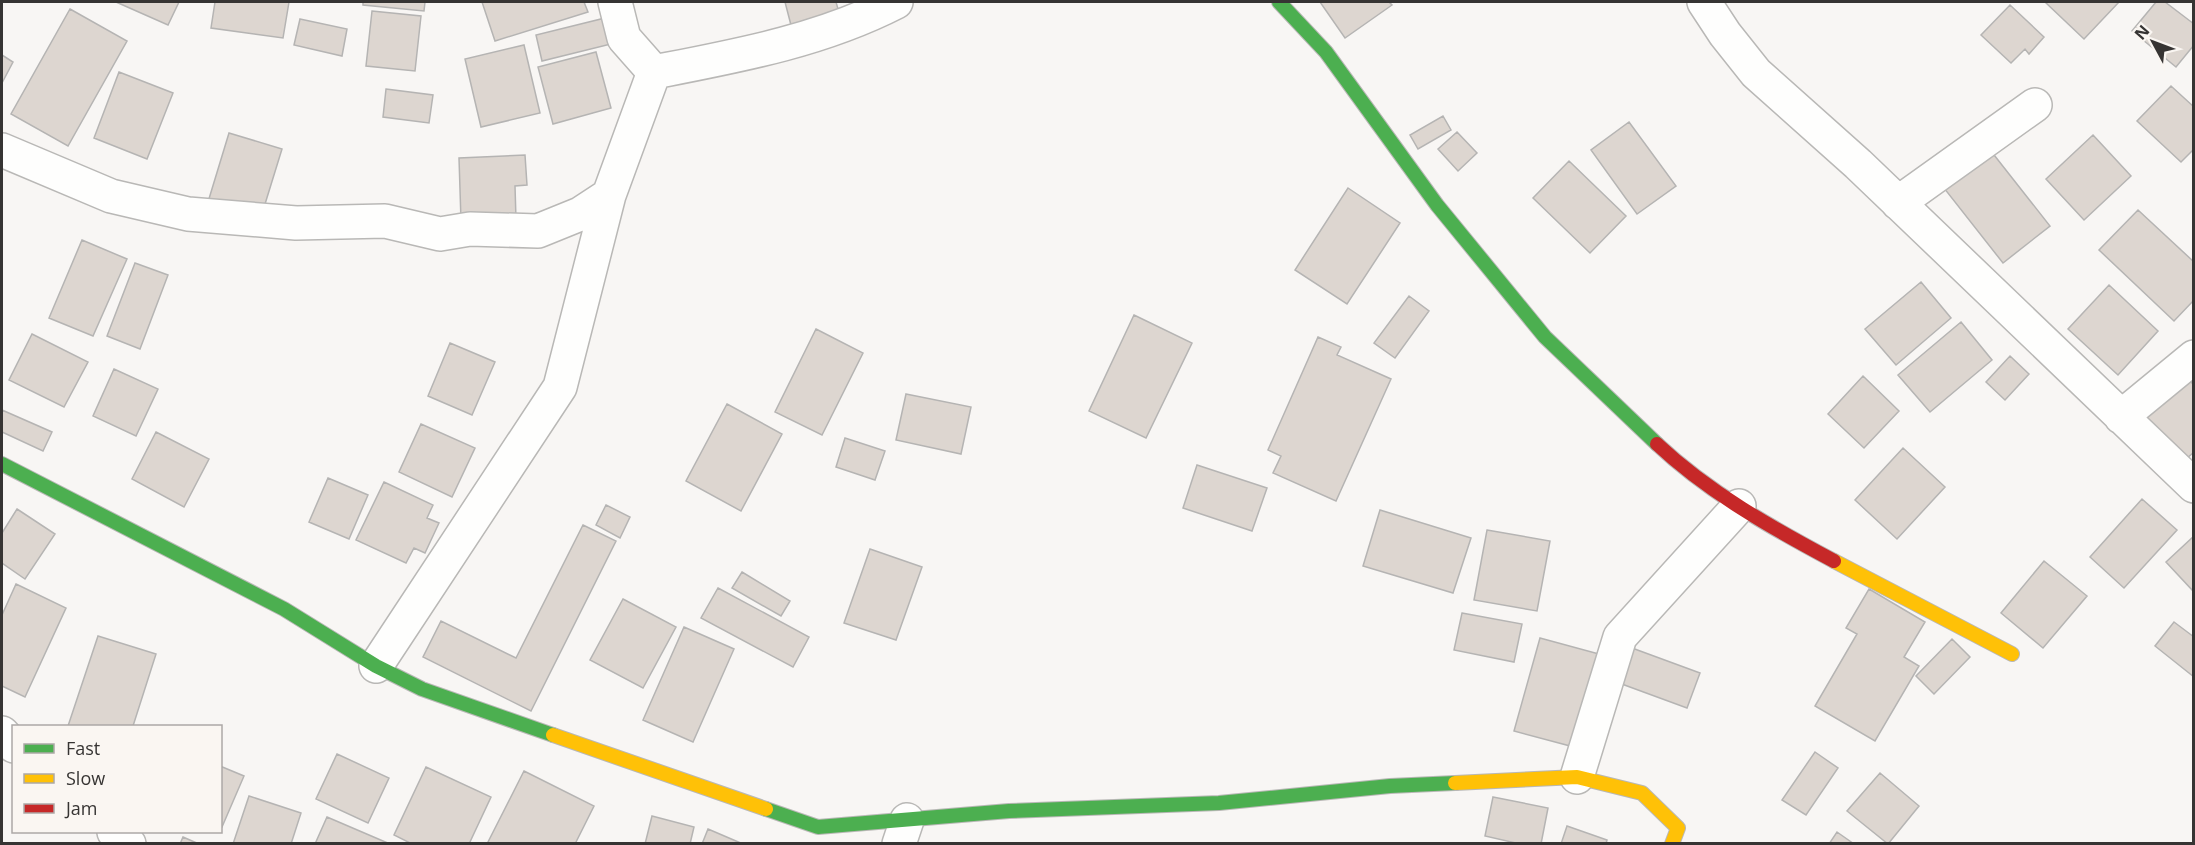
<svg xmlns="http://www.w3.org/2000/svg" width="2195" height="845" font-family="'Open Sans',sans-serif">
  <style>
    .building { fill: #ddd6d0; stroke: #b5b4b3; stroke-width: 1.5 }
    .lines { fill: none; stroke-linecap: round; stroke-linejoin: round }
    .street-casing { stroke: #b9b8b6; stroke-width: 36 }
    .fast-casing { stroke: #b9b8b6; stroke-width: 16 }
    .slow-casing { stroke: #b9b8b6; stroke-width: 16 }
    .jam-casing { stroke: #b9b8b6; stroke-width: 16 }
    .street { stroke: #fefefd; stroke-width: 33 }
    .fast { stroke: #4caf50; stroke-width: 14 }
    .slow { stroke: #ffc107; stroke-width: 14 }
    .jam { stroke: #c62828; stroke-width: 14 }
  </style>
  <rect width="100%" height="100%" fill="#f8f6f4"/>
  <!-- building -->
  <path class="building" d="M116,2H179L168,25Z
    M215,2H289L283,38L211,28Z
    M363,2H425L424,11L363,5Z
    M482,2H584L588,12L495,41Z
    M785,2H836L840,16L792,29Z
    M1320,2H1389L1392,5L1345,38Z
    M2045,2H2119L2084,39Z
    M2156,2H2165L2194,24V45L2176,67L2132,31Z
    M2010,5L2044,37L2029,54L2025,49L2011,63L1981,35Z
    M70,9L127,41L68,146L11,114Z
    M372,11L421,16L415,71L366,66Z
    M605,18L611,44L542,61L536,35Z
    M300,19L347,29L342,56L294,45Z
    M524,45L540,113L481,127L465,59Z
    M596,52L611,108L553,124L538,67Z
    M2,55L13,62L2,83Z
    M119,72L173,93L147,159L94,138Z
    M2171,86L2194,107V149L2181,162L2137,121Z
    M386,89L433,95L429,123L383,117Z
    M1443,116L1451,130L1418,149L1410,135Z
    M1629,122L1676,186L1637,214L1591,150Z
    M1457,132L1477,153L1458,171L1438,149Z
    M229,133L282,149L261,217L208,202Z
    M2093,135L2131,176L2084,220L2046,179Z
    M1987,146L2050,226L2003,263L1940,183Z
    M525,155L527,185L515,186L516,219L461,221L459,158Z
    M1569,161L1626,216L1590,253L1533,198Z
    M1348,188L1400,223L1347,304L1295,270Z
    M2138,210L2194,262V300L2174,321L2099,250Z
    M82,240L127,259L93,336L49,318Z
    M135,263L168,275L140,349L107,336Z
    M1921,282L1951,318L1896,365L1865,329Z
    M2109,285L2158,331L2118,375L2068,329Z
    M1409,296L1429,311L1395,358L1374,343Z
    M1134,315L1192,343L1146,438L1089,411Z
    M1961,322L1992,360L1930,412L1898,375Z
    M816,329L863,353L822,435L775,412Z
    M32,334L88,362L64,407L9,380Z
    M1318,337L1341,347L1337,355L1391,379L1336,501L1273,473L1281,456L1268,450Z
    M450,343L495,362L472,415L428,396Z
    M2010,356L2029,374L2005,400L1986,382Z
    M114,369L158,389L136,436L93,416Z
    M2184,375L2194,385V452L2185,460L2142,413Z
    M1863,376L1899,411L1864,448L1828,414Z
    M906,394L971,407L961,454L896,440Z
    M727,404L782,434L741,511L686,481Z
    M2,410L52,432L43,451L2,432Z
    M421,424L475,448L452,497L399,472Z
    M156,432L209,459L184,507L132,479Z
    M845,438L885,451L875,480L836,467Z
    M1903,448L1945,487L1897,539L1855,500Z
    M1197,465L1267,488L1252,531L1183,508Z
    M328,478L368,495L349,539L309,522Z
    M384,482L433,505L427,518L439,523L425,553L414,548L406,563L356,540Z
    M2142,499L2177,530L2124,588L2090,557Z
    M606,505L630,517L620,538L596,525Z
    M17,509L55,534L25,579L2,563V533Z
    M1380,510L1471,538L1453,593L1363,566Z
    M583,525L616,541L531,711L423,657L441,621L516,658Z
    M1487,530L1550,541L1537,611L1474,600Z
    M2194,536V592L2166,562Z
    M870,549L922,567L896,640L844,623Z
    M2044,561L2087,596L2043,648L2001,613Z
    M742,572L790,601L781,616L732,588Z
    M16,584L66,608L25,697L2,686V615Z
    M718,588L809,637L793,667L701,618Z
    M1869,589L1925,622L1904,657L1919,666L1875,741L1815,706L1857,634L1846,628Z
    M623,599L676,627L643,688L590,660Z
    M1462,613L1522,624L1514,662L1454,650Z
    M2174,622L2194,637V677L2155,646Z
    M684,627L734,649L693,742L643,720Z
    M98,636L156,654L133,726H68Z
    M1540,638L1599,654L1574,747L1514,731Z
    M1952,639L1970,657L1934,694L1916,676Z
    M1632,648L1700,673L1687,708L1619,683Z
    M1815,752L1838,768L1806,815L1782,800Z
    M337,754L389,778L368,823L316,799Z
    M220,766L244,776L222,827L220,826Z
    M426,767L491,797L469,844H412L394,835Z
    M524,771L594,806L575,844H487Z
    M1880,773L1919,806L1888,844L1847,811Z
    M249,796L301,813L291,844H233Z
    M1493,797L1548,808L1541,844H1520L1485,836Z
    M652,816L694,827L690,844H645Z
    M327,817L390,844H315Z
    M1567,826L1607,840L1606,844H1561Z
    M708,829L743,844H702Z
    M1837,832L1854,844H1829Z
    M183,837L199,844H180Z"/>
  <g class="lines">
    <!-- street casing -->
    <g class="street-casing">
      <path id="street" d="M615,2L624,38L654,72
        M1704,2L1725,34L1756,73L1858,164L2194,486
        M654,72C736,56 820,41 896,2
        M2,150L111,196L188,214L296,223L385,221L440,234L470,229L538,231L580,214L609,195L654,72
        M1898,203L2035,105
        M2121,417L2194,357
        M376,666L560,387L609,195
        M2,733L14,746
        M1577,777L1620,637L1739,506
        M114,832L129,844
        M899,844L907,820"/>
    </g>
    <!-- fast casing -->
    <g class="fast-casing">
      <path id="fast" d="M1279,2L1326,52L1437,205L1545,337L1657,444
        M2,464L284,609L376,666L422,689L553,735
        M766,809L818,827L1009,811L1219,803L1390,786L1455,783"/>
    </g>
    <!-- slow casing -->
    <g class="slow-casing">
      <path id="slow" d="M1834,561L2012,654
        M553,735L766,809
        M1455,783L1577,777L1642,793L1678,828L1672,844"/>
    </g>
    <!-- jam casing -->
    <g class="jam-casing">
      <path id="jam" d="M1657,444C1708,492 1772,528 1834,561"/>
    </g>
    <!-- street -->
    <use href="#street" class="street"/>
    <!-- fast -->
    <use href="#fast" class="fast"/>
    <!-- slow -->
    <use href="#slow" class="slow"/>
    <!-- jam -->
    <use href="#jam" class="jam"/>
  </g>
  <!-- border -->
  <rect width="2195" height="845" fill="none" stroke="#363433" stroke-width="6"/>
  <!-- legend -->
  <rect x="12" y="725" width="210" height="108" fill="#faf6f2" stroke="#aca8a6" stroke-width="1.5"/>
  <rect x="24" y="744" width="30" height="9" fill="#4caf50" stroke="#aca8a6" stroke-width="1.5"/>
  <text x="66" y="755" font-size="18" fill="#363433">Fast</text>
  <rect x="24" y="774" width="30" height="9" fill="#ffc107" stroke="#aca8a6" stroke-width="1.5"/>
  <text x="66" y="785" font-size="18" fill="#363433">Slow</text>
  <rect x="24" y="804" width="30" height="9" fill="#c62828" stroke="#aca8a6" stroke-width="1.5"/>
  <text x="66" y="815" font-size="18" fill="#363433">Jam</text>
  <!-- north arrow -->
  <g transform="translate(2153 42) rotate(311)" stroke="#faf6f2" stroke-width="4.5" paint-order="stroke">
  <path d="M0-4.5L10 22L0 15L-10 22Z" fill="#363433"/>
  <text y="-9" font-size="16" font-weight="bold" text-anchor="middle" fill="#363433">N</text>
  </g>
</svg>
